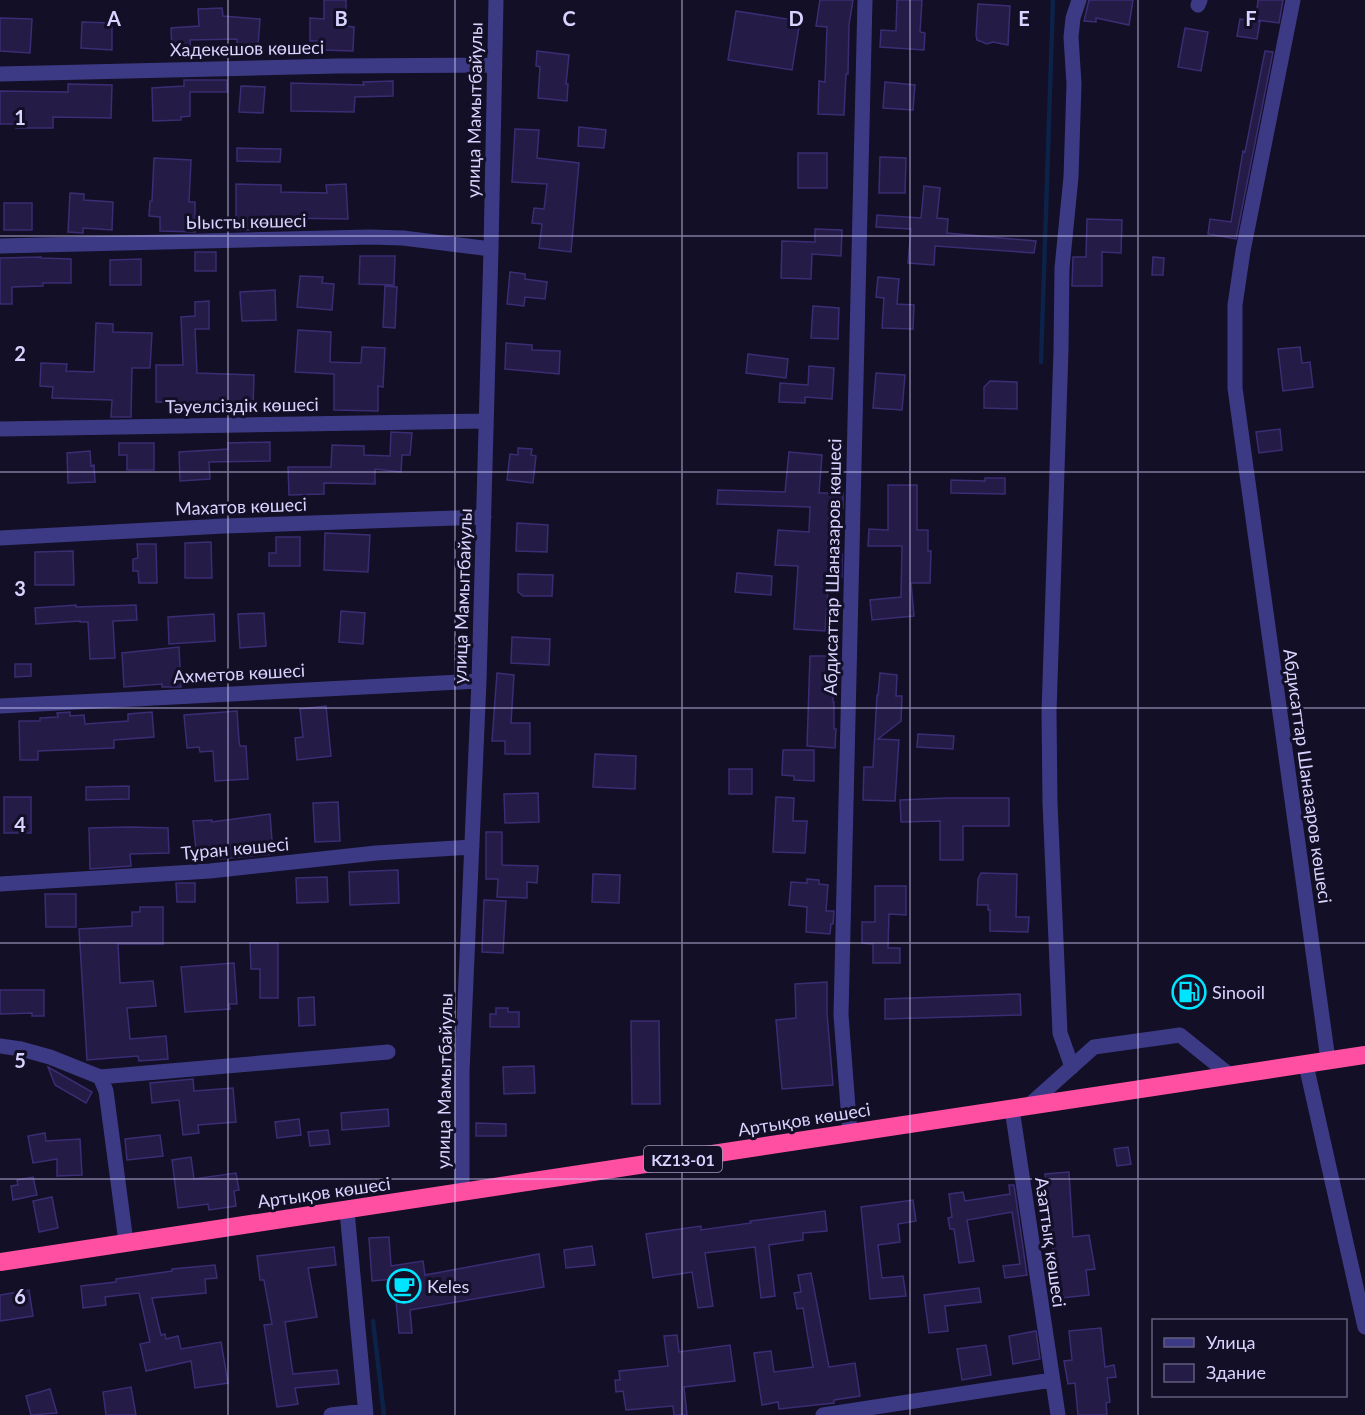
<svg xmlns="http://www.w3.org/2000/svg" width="1365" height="1415" font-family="Lato,sans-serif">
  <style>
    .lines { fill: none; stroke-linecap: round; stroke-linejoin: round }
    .stream { stroke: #0c2248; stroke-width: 4.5 }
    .building { fill: #241b47; stroke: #3b2d73; stroke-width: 1.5 }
    .minor { stroke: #3d3a85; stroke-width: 15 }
    .highway { stroke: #ff4fa3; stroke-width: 18 }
    .grid { fill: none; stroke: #d9d4ff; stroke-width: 1.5; stroke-opacity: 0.55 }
    .labels { text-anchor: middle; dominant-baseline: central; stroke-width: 6; stroke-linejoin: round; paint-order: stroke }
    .shield { fill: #130f26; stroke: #9e99be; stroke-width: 1.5 }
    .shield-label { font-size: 16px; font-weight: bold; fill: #d9d4ff }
    .street-label { font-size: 18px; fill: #d9d4ff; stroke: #130f26 }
    .poi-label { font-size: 18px; fill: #d9d4ff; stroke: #130f26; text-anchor: start }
    .grid-label { font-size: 20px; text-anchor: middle; font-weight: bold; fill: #d9d4ff; stroke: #130f26; stroke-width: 6; stroke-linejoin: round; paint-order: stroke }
  </style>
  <rect width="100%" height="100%" fill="#130f26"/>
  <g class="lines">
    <!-- stream -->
    <path class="stream" d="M1041,362L1053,0
      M373,1321L384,1415"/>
  </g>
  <!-- building -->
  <path class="building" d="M324,0H346V26L354,27L353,51L323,50V41H310V18L324,19Z
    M820,0H853L849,25L848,74H846L844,115L818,114L819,81L825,82L827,27L816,26Z
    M897,0H922L920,32L925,33L924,50L880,47L881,30L896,31Z
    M1089,0H1133L1129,25L1096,18V22L1084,21Z
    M1258,0H1283L1279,23L1256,20Z
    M978,4L1010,6L1008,45L993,42L987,44L977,40L976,35Z
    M222,8L223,16L260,19L258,46L237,45V39L190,40L191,52L172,53L171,28L199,26L198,9Z
    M736,11L800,21L792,70L728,60Z
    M0,18L32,19L30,53L0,51Z
    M1240,19L1260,22L1257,39L1237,36Z
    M82,22L112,23V50L81,48Z
    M1185,28L1208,32L1201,71L1178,67Z
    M537,51L569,55L566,84H568L567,101L538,98L540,67L536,66Z
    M1265,51L1273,52L1236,239L1208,234L1210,219L1231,222L1243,151L1245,152Z
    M184,80H227V92H190V116L181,117V120L153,121L152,88L184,86Z
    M393,81V96L355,97L354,112L291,111V83L364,85L363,82Z
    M885,82L915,85L913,110L883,108Z
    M68,84L112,85L111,118L53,117V128H16V124H0V91L68,92Z
    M241,86L265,87L263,113L239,112Z
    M579,127L606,130L604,148L578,146Z
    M515,129L539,130L537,158L579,163L571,252L539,248L542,224L532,223L534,208L544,209L547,184L512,182Z
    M237,148L281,149L280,162L237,161Z
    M798,153H827V188H798Z
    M880,157L906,158L905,193H879Z
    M154,158L191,160L189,202H195V232L160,231V217L149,216L150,201H152Z
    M236,184L281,185V192L327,193L326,185L346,184L348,219L280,218V220H252V230H236Z
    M924,186L940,188L937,218L948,219L947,233L1036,241L1034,253L935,246L934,265L908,263L911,229L876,227L877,215L921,218Z
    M70,193L84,194V200L113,202L112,230L83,228V233L68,232Z
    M4,203H32V230H4Z
    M1087,219L1122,220L1121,253L1102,252V286H1072L1073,257H1086Z
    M815,229L842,230L841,256L812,254L811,279L781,278L782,241L815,242Z
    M195,252H216V271H195Z
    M360,256H395L394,285L359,284Z
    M41,257V258L71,259V283H43V286L12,287V304H0V258Z
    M1153,257L1164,258L1163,275H1152Z
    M141,259V285H110V260Z
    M510,272L525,274V279L547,282L545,299L525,297L524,306L507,304Z
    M300,276L323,277L322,283L334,284L332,310L297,307Z
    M878,277L899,279L897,304L914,305L913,329L882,328L884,298L876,297Z
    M385,286L397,287L395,328L383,327Z
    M275,290L276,320L242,321L240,292Z
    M209,301V329H195L197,373L254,375L253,409L198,410V403L156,402V365H183L181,317L195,316V302Z
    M813,306L839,308L838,339L811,338Z
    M96,323L113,324V332L152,333L150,368H132L131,417H111L112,400L52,398L53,387L40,386L41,363L67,364L66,371L94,372Z
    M298,330L331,332L330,362L361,363L362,347L385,348L383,387L378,386V411L334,410V374L295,372Z
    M506,343L532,345V350L560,351L559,374L505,369Z
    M1300,347L1302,363L1310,362L1313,387L1283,391L1278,349Z
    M748,354L788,359L786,378L746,373Z
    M809,366L834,368L832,399L805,397V403L779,402L780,383L808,385Z
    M876,373L905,375L902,410L873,408Z
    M990,381L1017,382V409L984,408V387Z
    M1280,429L1282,450L1259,453L1256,432Z
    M391,432L412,433L410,455H402L401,472L375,469V484L324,483V494L289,495L288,467H331L332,445L364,446V455L390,456Z
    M270,442V461L209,462L210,479L180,481L179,452L228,449V443Z
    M119,443H154V470H127V455H119Z
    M518,448L532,449L531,455L536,456L533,483L507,480L510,454L518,455Z
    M90,451L91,466L94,465L95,482L68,483L67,453Z
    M789,452L822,455L819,493H843V508H841L840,554H842V577L829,575L825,631L794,629L798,566L775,565L778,530L809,532L810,507L717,504L718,490L785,492Z
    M985,478H1005V494L951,493V480L985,481Z
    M888,485H917V530H928V551H931L930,583H911L914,616L872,620L870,600L901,597L902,546H868L869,529L888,530Z
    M517,523L548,525L547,552L516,551Z
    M325,533L370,535L368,572L324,570Z
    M276,537H300V566H269V553H276Z
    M211,542L212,578H185V543Z
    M137,544H156L157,583H139L138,571H133V559L138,558Z
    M73,551L74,585H35V552Z
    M737,573L772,576L771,595L735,592Z
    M518,574L553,575L552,596H523L518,592Z
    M76,605V607L136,605L137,620L113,621L115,658L90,659L88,622H80V621L36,624L35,608Z
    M341,611L365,613L363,644L339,642Z
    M264,613L266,646L240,648L238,614Z
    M214,614L215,641L169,644L168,617Z
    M512,637L550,639L549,665L511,663Z
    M179,647L181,687H162V684L124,687L122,653Z
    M810,656H833V702H834V729H836L835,748L807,746Z
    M15,664H31V676L15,677Z
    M497,673L514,675L511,723H530V754H505V741H492Z
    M880,673L897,675L896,696H902L901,721L878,739L899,740L895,801L863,800L864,767H873L877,695H878Z
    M326,706L331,756L297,760L295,738L303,737L300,709Z
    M237,711L239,741L240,746H246L248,779L215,781L213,751L200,752L199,747L187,748L184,715Z
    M70,712V716L84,715L85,724L128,721V714L152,712L154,737L114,740V748L38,751V760H20L19,721H40V718L58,717L57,713Z
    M918,734L954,736L953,749L917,747Z
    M783,750H814V781L794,780V776L782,775Z
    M595,754L636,756L635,789L593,787Z
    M729,769H752V794H729Z
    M129,786V799L86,800V787Z
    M538,793L539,822L505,823L504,794Z
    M4,797H31V833H4Z
    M776,797L794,798L793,821H807L805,853L773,852Z
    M947,798H1009V826H963V860H940V821L901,822L900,800Z
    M338,802L340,841L315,842L313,803Z
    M270,814L273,854L220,859L219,848L196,849L193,821L212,820V822Z
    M130,827L168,828L169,853L130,854L131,866L90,869L89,828Z
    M486,832H502V865L538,866L537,883L527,882V898L497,897L498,879H486Z
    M398,870L399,903L350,905L349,872Z
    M981,873L1017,874L1016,917H1029L1028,932L990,931V910H988V905H977L978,879Z
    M593,874L620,875L619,903L592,902Z
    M327,877L328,902L297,903L296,878Z
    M807,879L819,880V884L828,885L826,911H834L833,924H831L830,934L806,932L807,907L789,905L791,882L807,883Z
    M176,883H195V902H177Z
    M875,886H906V915L889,914L888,948H900V963H873V944L862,943V922H875Z
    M45,894H76V927H46Z
    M484,900L506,901L503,953L482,952Z
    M140,907H163V944H118L120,983L153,981L156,1006L127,1008L130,1039L166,1036L168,1059L139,1061L138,1056L87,1060L79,929L132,926V912H140Z
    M250,943H278V998H260V969H251Z
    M234,963L237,1004H229L230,1009L185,1012L181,967Z
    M827,982V1013L833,1085L782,1089L776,1020L796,1018L795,984Z
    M0,990H44V1016H32V1013L0,1014Z
    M1020,994L1021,1015L885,1019V999Z
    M314,997L315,1025L299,1026L298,998Z
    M496,1008H508V1012H519V1027H490V1014H496Z
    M631,1021H659L660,1104H632Z
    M534,1066L535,1093L504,1094L503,1067Z
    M48,1067L92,1092L86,1103L55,1085Z
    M193,1079L194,1091L233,1088L236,1122L198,1125L199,1133L183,1135L179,1100L152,1103L150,1083Z
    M388,1109L389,1126L342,1130L341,1113Z
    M299,1119L301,1135L277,1138L275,1122Z
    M476,1123L506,1124V1136H476Z
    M328,1130L330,1144L310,1146L308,1132Z
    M45,1133L46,1141L80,1139L82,1175L57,1176V1159L33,1163L28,1136Z
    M160,1135L163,1156L127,1160L125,1139Z
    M1128,1147L1131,1164L1117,1166L1114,1149Z
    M191,1157L194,1179L236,1173L239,1190L234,1191L236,1206L209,1210L208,1204L178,1208L172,1160Z
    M1069,1172L1073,1237L1089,1235L1095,1269L1086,1270L1089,1295L1061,1298L1059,1274H1057L1048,1219L1045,1174Z
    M33,1177L37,1195L13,1200L11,1186L18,1185L17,1180Z
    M1009,1185H1014L1027,1275L1005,1278L1003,1266L1020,1264L1012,1212L967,1220L974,1261L959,1263L954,1229H950L948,1218L952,1217L949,1194L963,1192L965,1201L1010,1194Z
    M52,1197L58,1228L39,1232L33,1201Z
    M913,1200L916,1221L898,1224L900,1242L878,1245L882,1278L903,1276L906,1296L870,1299L861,1207Z
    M825,1211L827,1231L803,1233V1240L769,1245L775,1296L761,1298L755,1247L705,1253L713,1306L698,1308L692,1272L653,1278L646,1234L701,1226V1230L751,1223L750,1221Z
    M389,1237L391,1266L423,1261L425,1275L539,1254L544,1287L410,1310L412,1333H399L394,1279L372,1281L369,1238Z
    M592,1246L595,1265L566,1268L564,1250Z
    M334,1247L336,1265L308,1268L317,1317L285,1322L293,1374L337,1370L339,1384L295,1388L298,1404L277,1407L264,1325L272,1324L264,1280H260L257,1256Z
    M215,1265L217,1278L205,1279L206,1293L152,1298L161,1335L165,1334L166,1339L178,1336L181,1349L221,1342L228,1383L195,1388L191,1361L146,1371L140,1344L150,1342L139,1293L105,1297L106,1305L83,1308L81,1286L116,1282V1279L172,1271V1269Z
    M811,1273L829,1367L855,1363L860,1396L834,1400V1403L779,1409L778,1402L762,1405L754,1353L771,1351L774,1372L813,1367L803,1308L797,1309L794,1293L801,1292L798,1275Z
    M979,1288L981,1302L945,1306L948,1331L929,1333L924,1295Z
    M29,1290L33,1316L0,1321V1295Z
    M1101,1328L1105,1367L1114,1365L1116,1377L1107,1378L1110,1402L1106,1403L1107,1415H1078L1075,1383L1068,1384L1064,1361L1072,1360L1069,1331Z
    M1036,1331L1040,1359L1013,1364L1009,1336Z
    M677,1335L679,1352L730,1345L735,1381L684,1387L687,1415H674L673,1406L626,1410L623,1391L616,1392L615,1380H620L619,1371L668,1366L664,1336Z
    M986,1345L991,1375L962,1380L957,1349Z
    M131,1387L136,1415H106L103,1392Z
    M50,1389L57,1413L31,1415L26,1396Z"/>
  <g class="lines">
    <!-- minor -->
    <path class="minor" d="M1293,0L1243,251L1235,305V388L1328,1060
      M1198,5L1200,0
      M0,74L337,66L495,65
      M0,246L370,237L403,238L491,249
      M0,429L485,421
      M0,538L224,526L484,517
      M0,706L479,681
      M0,884L210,871L376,853L472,847
      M0,1046L21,1049L50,1057L100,1077L388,1052
      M1306,1065L1365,1327
      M1072,1067L1060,1033L1050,803L1049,712L1061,350L1062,268L1071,177L1074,84L1071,37L1073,18L1079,0
      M100,1077L106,1091L126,1242
      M1027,1107L1094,1047L1180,1035L1231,1076
      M1012,1109L1058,1415
      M850,1134L841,1015L865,0
      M462,1192V1072L479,681L491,249L496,0
      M347,1211L366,1415
      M331,1415L365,1411
      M823,1415L1052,1380"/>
    <!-- highway -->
    <path class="highway" d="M0,1262L1365,1055"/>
  </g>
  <!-- grid -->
  <path class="grid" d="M228,0V1415M455,0V1415M682,0V1415M910,0V1415M1138,0V1415M0,236H1365M0,472H1365M0,708H1365M0,943H1365M0,1179H1365"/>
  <!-- icons -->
  <defs>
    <g id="fuel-ring" transform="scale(1.725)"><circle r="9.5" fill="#130f26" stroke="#00e5ff" stroke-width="1.5"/><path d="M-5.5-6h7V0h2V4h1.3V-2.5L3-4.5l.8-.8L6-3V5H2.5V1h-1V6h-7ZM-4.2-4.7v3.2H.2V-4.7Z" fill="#00e5ff"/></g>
    <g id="cafe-ring" transform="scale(1.725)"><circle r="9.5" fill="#130f26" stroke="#00e5ff" stroke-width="1.5"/><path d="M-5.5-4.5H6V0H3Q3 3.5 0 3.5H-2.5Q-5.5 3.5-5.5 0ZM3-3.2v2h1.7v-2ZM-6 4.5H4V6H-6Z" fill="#00e5ff"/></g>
  </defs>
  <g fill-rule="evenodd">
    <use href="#fuel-ring" x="1189" y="992"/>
    <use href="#cafe-ring" x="404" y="1286"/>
  </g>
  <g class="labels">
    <!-- shield labels -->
    <rect class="shield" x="644" y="1146" width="78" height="26" rx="4.5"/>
    <g class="shield-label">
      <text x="683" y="1159">KZ13-01</text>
    </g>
    <!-- street labels -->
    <g class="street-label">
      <text transform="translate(247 48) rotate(-1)">Хадекешов көшесі</text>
      <text transform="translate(474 110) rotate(-89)">улица Мамытбайулы</text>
      <text transform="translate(246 221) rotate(-1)">Ыысты көшесі</text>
      <text transform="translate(242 405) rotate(-1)">Тәуелсіздік көшесі</text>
      <text transform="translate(241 506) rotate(-2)">Махатов көшесі</text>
      <text transform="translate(832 567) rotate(-89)">Абдисаттар Шаназаров көшесі</text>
      <text transform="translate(462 596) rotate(-88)">улица Мамытбайулы</text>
      <text transform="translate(239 673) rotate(-3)">Ахметов көшесі</text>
      <text transform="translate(1308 776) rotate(82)">Абдисаттар Шаназаров көшесі</text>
      <text transform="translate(235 848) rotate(-5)">Тұран көшесі</text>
      <text transform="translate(444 1081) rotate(-89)">улица Мамытбайулы</text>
      <text transform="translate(804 1119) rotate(-9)">Артықов көшесі</text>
      <text transform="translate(324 1192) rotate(-8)">Артықов көшесі</text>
      <text transform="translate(1051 1242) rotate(82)">Азаттық көшесі</text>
    </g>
    <!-- poi labels -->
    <g class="poi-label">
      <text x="1212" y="992">Sinooil</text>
      <text x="427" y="1286">Keles</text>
    </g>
  </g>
  <g class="grid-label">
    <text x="114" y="26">A</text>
    <text x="341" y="26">B</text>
    <text x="569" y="26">C</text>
    <text x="796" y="26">D</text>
    <text x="1024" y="26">E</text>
    <text x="1251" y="26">F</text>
    <text x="20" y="125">1</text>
    <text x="20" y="361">2</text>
    <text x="20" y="596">3</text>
    <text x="20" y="832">4</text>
    <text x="20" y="1068">5</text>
    <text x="20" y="1304">6</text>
  </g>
  <!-- legend -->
  <rect x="1152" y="1319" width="195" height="78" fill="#130f26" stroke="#625e7d" stroke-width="1.5"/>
  <rect x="1164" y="1338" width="30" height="9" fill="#3d3a85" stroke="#625e7d" stroke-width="1.5"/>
  <text x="1206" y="1349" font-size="18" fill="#d9d4ff">Улица</text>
  <rect x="1164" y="1364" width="30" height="18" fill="#241b47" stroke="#625e7d" stroke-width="1.5"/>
  <text x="1206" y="1379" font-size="18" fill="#d9d4ff">Здание</text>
</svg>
